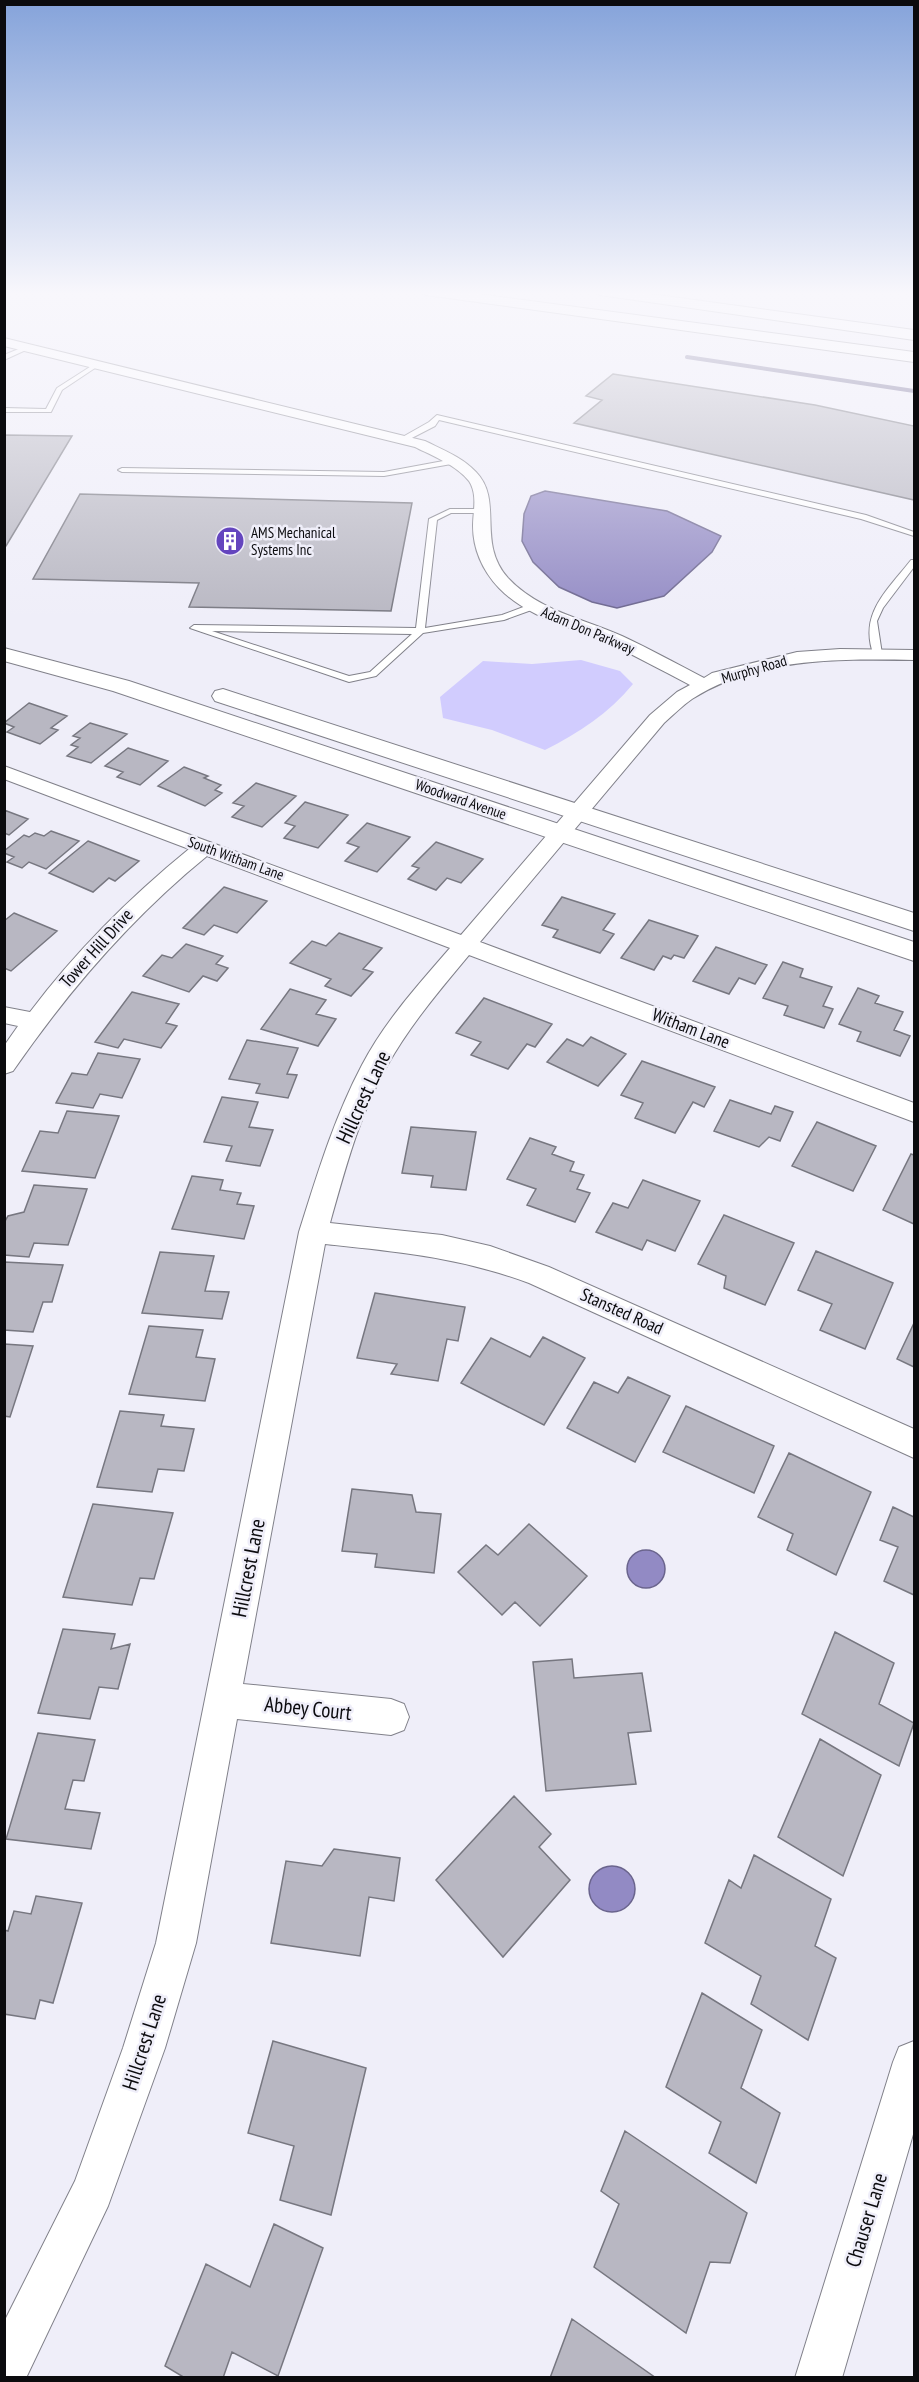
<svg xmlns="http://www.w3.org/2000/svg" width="919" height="2382" font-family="'PT Sans Narrow',sans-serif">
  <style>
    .green { fill: #d1ccfe }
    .water { fill: #928ac4; stroke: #6a648d; stroke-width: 1.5 }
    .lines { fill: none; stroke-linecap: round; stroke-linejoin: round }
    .stream { stroke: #6a648d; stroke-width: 4 }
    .building { fill: #b8b7c2; stroke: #777780; stroke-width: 1.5 }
    .lane-casing { stroke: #81818a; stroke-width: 2 }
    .street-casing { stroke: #81818a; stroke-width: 2 }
    .secondary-casing { stroke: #81818a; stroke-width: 2 }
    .highway-casing { stroke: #81818a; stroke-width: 2 }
    .lane { fill: #fff; fill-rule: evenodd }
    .street { fill: #fff; fill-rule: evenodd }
    .secondary { fill: #fff; fill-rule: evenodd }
    .highway { fill: #fff; fill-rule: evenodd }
    .labels { text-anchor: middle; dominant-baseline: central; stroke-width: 5; stroke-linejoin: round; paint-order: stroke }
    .far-poi-label { font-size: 15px; fill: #0b0b0e; stroke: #efeef9; text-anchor: start }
    .far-street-label { font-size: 15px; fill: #0b0b0e; stroke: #efeef9 }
    .street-label { font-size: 18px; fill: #0b0b0e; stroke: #efeef9 }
    .near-street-label { font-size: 21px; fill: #0b0b0e; stroke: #efeef9 }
  </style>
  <rect width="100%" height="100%" fill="#efeef9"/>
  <!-- green -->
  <path class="green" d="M581,660L620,671L633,684C609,713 579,733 545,750L492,730L443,718L440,697L483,661L532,664Z"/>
  <!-- water -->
  <path class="water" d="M545,491L667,511L721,536L712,552L664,596L617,608L592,602L559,587L533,562L522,541L524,514L531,496Z
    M627 1569a19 19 0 1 1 38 0a19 19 0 1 1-38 0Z
    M589 1889a23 23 0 1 1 46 0a23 23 0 1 1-46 0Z"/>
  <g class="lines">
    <!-- stream -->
    <path class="stream" d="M687,357L914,391"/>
  </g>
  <!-- building -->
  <path class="building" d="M613,374L815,405L914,426V500L574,423L602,400L586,396Z
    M4,435L72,436L6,546H4Z
    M80,494L412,503L391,611L189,607L199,583L33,579Z
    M29,703L67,716L51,728L58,730L40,744L7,732L14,727L4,723Z
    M90,723L127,734L91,763L67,756L78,747L71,745L80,738L73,736Z
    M128,748L168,761L140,785L117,777L123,772L105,766Z
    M184,767L208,776L204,778L221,785L215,790L222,793L205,806L158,786Z
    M256,783L296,796L262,827L232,817L244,806L233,803Z
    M305,802L348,815L318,848L284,838L295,826L285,823Z
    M4,810L28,819L9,835L4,833Z
    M367,823L410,837L377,872L345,861L359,847L347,843Z
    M51,831L79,841L46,869L29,862L22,868L7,862L14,857L4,853V851L24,835L29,837L35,833L44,836Z
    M88,841L139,861L115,881L109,878L93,892L49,873Z
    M436,842L483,859L461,883L447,878L436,890L408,879L419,868L412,866Z
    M224,887L267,901L237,933L214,925L204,935L183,928Z
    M562,897L615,914L603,930L614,934L600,953L553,937L558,930L542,925Z
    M14,913L57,931L11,971L4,968V921Z
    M649,920L698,936L684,958L674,955L671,959L663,956L654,970L621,958Z
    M339,933L382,948L363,969L373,972L351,996L325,986L331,979L290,963L312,941L326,946Z
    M186,944L223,956L216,964L228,968L217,981L203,976L189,992L143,976L162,955L172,958Z
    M716,947L767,965L755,984L739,978L729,994L693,981Z
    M783,962L803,969L800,977L832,987L823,1006L833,1009L824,1028L784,1015L788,1006L763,998Z
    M858,988L879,996L875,1003L903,1012L894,1030L910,1036L900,1056L857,1041L861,1032L839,1024Z
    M290,989L326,1000L316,1014L336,1019L318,1046L261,1029Z
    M132,992L179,1004L166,1023L177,1026L161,1048L124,1039L118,1048L95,1042Z
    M484,998L552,1024L535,1047L527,1044L508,1069L471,1055L481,1042L456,1033Z
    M591,1037L626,1054L598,1086L547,1062L567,1039L583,1046Z
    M247,1040L298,1048L287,1074L297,1075L288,1098L256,1093L260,1084L229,1079Z
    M98,1053L140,1059L122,1098L100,1094L93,1108L56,1103L72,1073L87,1075Z
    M642,1061L715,1087L704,1107L693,1102L675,1133L635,1118L643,1103L621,1095Z
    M222,1097L258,1102L249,1127L273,1130L260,1166L226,1161L232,1146L204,1142Z
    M730,1100L771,1114L775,1106L793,1112L780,1141L769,1137L759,1147L714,1131Z
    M67,1111L119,1116L95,1178L22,1171L40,1131L58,1133Z
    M817,1122L876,1146L853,1191L792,1166Z
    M411,1127L476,1132L466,1190L431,1187L433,1176L402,1173Z
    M530,1138L556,1147L552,1154L574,1162L570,1171L584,1175L577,1189L590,1193L575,1222L527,1205L536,1189L507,1179Z
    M911,1154L914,1155V1224L883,1210Z
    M192,1176L223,1180L220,1190L241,1193L237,1204L254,1206L244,1239L172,1229Z
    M643,1180L700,1201L675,1251L647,1240L642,1250L596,1232L613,1203L628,1208Z
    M34,1185L87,1189L68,1245L34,1243L29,1257L4,1255V1223L8,1216L24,1212Z
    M724,1215L794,1243L765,1305L724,1288L726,1276L698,1264Z
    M816,1251L893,1283L865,1349L820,1330L832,1304L798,1290Z
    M160,1252L214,1256L205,1291L229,1292L222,1319L142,1313Z
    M4,1262L63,1265L52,1302H43L33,1332L4,1330Z
    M375,1293L465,1307L458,1341L447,1339L438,1381L391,1374L397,1364L357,1358Z
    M914,1323V1367L897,1359Z
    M149,1326L203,1330L196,1357L215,1359L205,1401L129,1394Z
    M543,1337L585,1358L544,1425L461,1383L491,1338L530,1357Z
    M4,1344L33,1346L10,1417L4,1416Z
    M628,1377L670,1396L635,1462L567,1428L594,1382L618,1393Z
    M686,1406L774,1446L754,1493L663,1452Z
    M120,1411L164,1415L161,1426L194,1429L184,1471L158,1469L152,1492L97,1487Z
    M789,1453L871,1492L836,1575L787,1550L793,1534L758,1517Z
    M352,1489L412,1495L416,1512L441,1514L434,1573L375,1567L377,1554L342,1551Z
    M93,1504L173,1513L154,1579L140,1578L132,1605L63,1597Z
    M893,1507L914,1517V1595L884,1581L898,1547L880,1540Z
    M529,1524L587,1576L540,1626L515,1602L502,1615L458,1572L486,1545L498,1555Z
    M63,1629L115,1634L111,1649L130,1644L118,1689L99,1687L90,1719L38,1713Z
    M835,1632L894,1663L879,1704L914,1723L899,1766L802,1714Z
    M572,1659L574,1678L642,1673L651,1731L628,1733L636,1784L546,1791L533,1662Z
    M38,1733L95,1740L84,1781L73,1780L65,1809L100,1813L91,1849L6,1839Z
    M820,1739L881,1775L843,1876L778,1837Z
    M514,1796L551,1834L539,1847L570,1880L503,1957L436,1880Z
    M334,1849L400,1858L394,1901L369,1897L360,1956L271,1943L286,1861L322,1866Z
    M754,1855L831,1899L815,1946L836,1958L808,2040L751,2004L761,1976L705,1943L729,1880L741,1888Z
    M36,1896L82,1903L53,2003L40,2000L35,2019L4,2014V1930L8,1931L14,1911L31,1914Z
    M702,1993L762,2030L741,2088L780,2113L756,2183L709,2153L721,2122L666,2087Z
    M273,2041L366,2068L331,2215L280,2200L294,2146L248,2133Z
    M625,2131L747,2213L730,2263L710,2262L686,2333L594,2267L619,2204L601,2191Z
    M274,2224L323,2248L278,2376L232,2352L223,2378H185L165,2366L206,2264L250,2287Z
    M572,2319L656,2378H550Z"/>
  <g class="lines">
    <!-- lane casing -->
    <g class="lane-casing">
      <path id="lane" d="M26,346L28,349L4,360V355Z
        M96,363L98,366L62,390L51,412H4V408L46,409L57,388Z
        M437,415L866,515L914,532V536L861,519L439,420L435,426L406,441L399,439L429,422Z
        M454,459H457V463L384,476L122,472L118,470L122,468L384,472Z
        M450,509H482L486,511L482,513H451L437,520L425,628L502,615L534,603L537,604V608L504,620L423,633L376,676L349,682L190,628L194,625L416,628L429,519ZM212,631L412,634L370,672L349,676Z
        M911,560H914V567L883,608L877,621L882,654L874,656C858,614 887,591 911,560Z"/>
    </g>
    <!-- street casing -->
    <g class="street-casing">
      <path id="street" d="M4,338L425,441C443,450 462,457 476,472C504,501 476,542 508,578C539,611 582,618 622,636C650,649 677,664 704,678L712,673L797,652L840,649L914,650V660C839,659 758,657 692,699C682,706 673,715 664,723L480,942L914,1103V1122L469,955C439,991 410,1025 387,1066C359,1115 345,1170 330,1223L442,1235L490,1246L549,1267L914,1429V1458L529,1283C458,1257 399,1252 325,1244L243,1684L391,1699L404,1704L409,1717L404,1730L391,1735L237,1719L196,1943L165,2048L108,2206L26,2378H4V2322L75,2181L123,2048L156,1943L299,1232C317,1175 334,1118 362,1065C385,1021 418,985 450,948L207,856C131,918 69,990 13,1071L4,1074V1046L18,1026L4,1023V1007L30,1012C76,951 130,897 189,849L4,779V766L461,935L650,715L677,692L690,685C663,671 636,656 608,643C571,626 529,619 499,588C483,571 473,549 473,526C473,511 478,495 469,481C456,465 433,456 415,447L4,346Z
        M914,2041V2131L842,2378H795L893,2062L899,2047Z"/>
    </g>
    <!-- secondary casing -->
    <g class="secondary-casing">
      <path id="secondary" d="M4,648L129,681L914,942V961L113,691L4,661Z
        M223,689L914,913V931L215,701L212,696L215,691Z"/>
    </g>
    <!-- highway casing -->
    <g class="highway-casing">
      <path id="highway" d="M419,291H456L914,352V362L426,295Z
        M593,291H629L914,330V340L600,295Z"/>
    </g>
    <!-- lane -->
    <use href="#lane" class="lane"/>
    <!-- street -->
    <use href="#street" class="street"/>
    <!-- secondary -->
    <use href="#secondary" class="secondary"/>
    <!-- highway -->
    <use href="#highway" class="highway"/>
  </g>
  <!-- sky -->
  <linearGradient id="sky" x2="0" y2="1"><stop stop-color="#85a3da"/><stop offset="0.47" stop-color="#f8f7fc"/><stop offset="1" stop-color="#f8f7fc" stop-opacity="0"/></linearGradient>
  <rect width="919" height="624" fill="url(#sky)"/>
  <!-- icons -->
  <defs>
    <g id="building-disc" transform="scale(1.5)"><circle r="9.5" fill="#6445be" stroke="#efeef9"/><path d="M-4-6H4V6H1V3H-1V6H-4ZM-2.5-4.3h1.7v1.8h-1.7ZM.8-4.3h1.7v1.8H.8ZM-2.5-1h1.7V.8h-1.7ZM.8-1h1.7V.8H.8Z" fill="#fff"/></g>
  </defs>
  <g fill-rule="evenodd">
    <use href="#building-disc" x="230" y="541"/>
  </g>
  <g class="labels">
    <!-- far-poi labels -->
    <g class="far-poi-label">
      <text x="251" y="532">AMS Mechanical<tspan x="251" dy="17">Systems Inc</tspan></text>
    </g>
    <!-- far-street labels -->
    <g class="far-street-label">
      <text transform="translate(588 630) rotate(23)">Adam Don Parkway</text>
      <text transform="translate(754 669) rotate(-16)">Murphy Road</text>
      <text transform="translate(461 799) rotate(19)">Woodward Avenue</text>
      <text transform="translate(236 858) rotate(20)">South Witham Lane</text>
    </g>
    <!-- street labels -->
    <g class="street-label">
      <text transform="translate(96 948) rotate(-48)">Tower Hill Drive</text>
      <text transform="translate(691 1028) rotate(21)">Witham Lane</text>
      <text transform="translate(622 1311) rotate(24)">Stansted Road</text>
    </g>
    <!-- near-street labels -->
    <g class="near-street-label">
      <text transform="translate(363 1097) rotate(-65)">Hillcrest Lane</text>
      <text transform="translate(248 1568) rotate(-79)">Hillcrest Lane</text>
      <text transform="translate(308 1708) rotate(6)">Abbey Court</text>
      <text transform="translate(144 2042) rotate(-72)">Hillcrest Lane</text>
      <text transform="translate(866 2220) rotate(-73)">Chauser Lane</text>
    </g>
  </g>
  <!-- border -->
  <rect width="919" height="2382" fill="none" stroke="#0b0b0e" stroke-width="12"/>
</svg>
